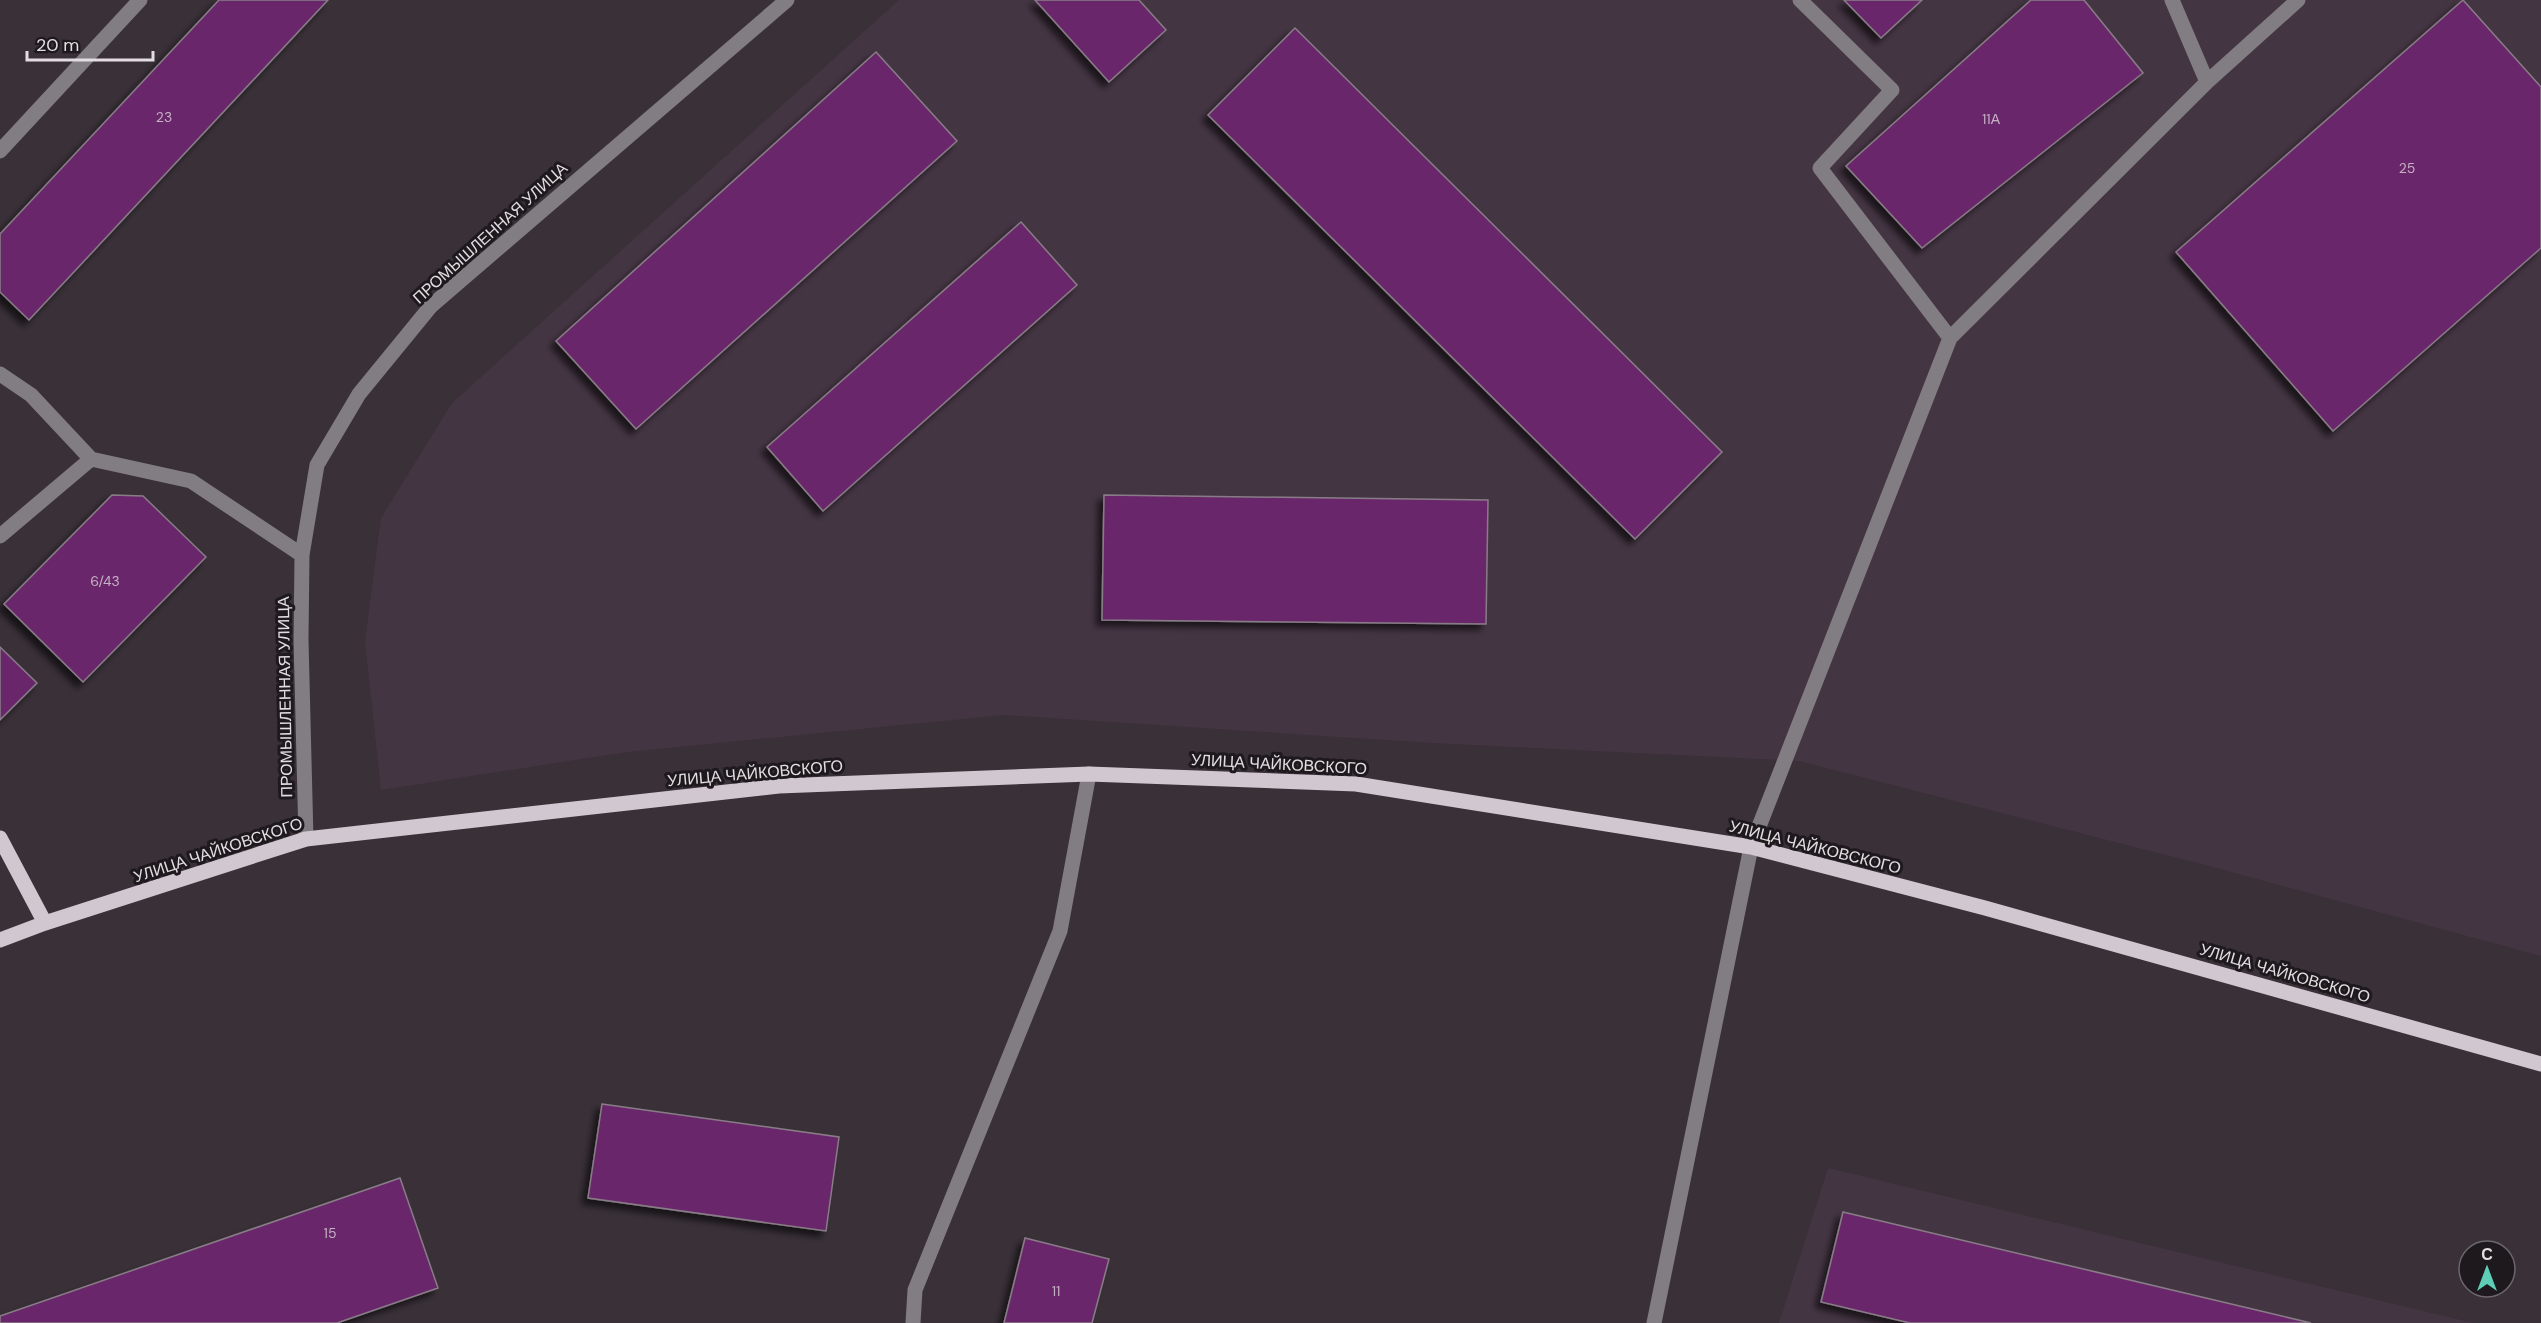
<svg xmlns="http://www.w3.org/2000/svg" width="2541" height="1323" font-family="'DM Sans',sans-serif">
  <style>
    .built { fill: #443543 }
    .building { fill: #6a286a; stroke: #887d87; stroke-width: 1.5; filter: url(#shadow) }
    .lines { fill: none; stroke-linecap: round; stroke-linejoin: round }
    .minor { stroke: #827d82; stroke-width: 15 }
    .major { stroke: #d1c7d0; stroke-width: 15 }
    .labels { text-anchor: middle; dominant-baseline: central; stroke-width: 6; stroke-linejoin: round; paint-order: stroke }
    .number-label { font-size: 14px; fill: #c5b0c4 }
    .street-label { font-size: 16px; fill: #e3dde2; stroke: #1e191d }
  </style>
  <defs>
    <filter id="shadow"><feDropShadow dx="-5.5" dy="5.5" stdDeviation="3" flood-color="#0009"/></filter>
  </defs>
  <rect width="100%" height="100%" fill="#393038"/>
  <!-- built -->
  <path class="built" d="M899,0H2541V956L2209,866L1799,761L1433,743L1003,715L627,752L381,790L365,641L381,518L452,403Z
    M1828,1168L2473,1323H1779Z"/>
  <!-- building -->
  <path class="building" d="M219,0H328L29,320L0,292V234Z
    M1035,0H1139L1166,30L1109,82Z
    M1844,0H1922L1881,38Z
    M2031,0H2084L2143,73L1922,248L1846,166Z
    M2463,0L2541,87V248L2333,431L2176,252Z
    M1295,28L1722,452L1635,539L1208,115Z
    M876,52L957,141L636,429L556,341Z
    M1021,222L1077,285L823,511L767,447Z
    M112,495L143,496L206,557L83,682L4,604Z
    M1104,495L1488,500L1486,624L1102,620Z
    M0,647L37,683L0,720Z
    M602,1104L839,1137L826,1231L588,1198Z
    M400,1178L438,1288L337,1323H0V1316Z
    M1843,1212L2311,1323H1910L1821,1302Z
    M1025,1238L1109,1259L1092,1323H1004Z"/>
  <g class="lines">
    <!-- minor -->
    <path class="minor" d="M1800,0L1892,90L1820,168L1950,338
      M2207,82L2298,0
      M0,151L140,0
      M0,374L31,395L91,459L191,481L302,555
      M0,536L91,459
      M306,839L301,640L302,555L317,465L359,394L431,306L787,0
      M913,1323L915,1290L1060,931L1089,774
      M1654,1323L1751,847L1950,338L2207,82L2172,0"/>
    <!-- major -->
    <path class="major" d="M0,838L45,923
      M0,940L45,923L306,839L779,786L1089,774L1356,784L1751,847L1985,908L2541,1064"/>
  </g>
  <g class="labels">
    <!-- number labels -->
    <g class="number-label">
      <text x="164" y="117">23</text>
      <text x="1991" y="119">11А</text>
      <text x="2407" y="168">25</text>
      <text x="105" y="581">6/43</text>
      <text x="330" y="1233">15</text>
      <text x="1056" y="1291">11</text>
    </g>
    <!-- street labels -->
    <g class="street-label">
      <text transform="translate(490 233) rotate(-42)">ПРОМЫШЛЕННАЯ УЛИЦА</text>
      <text transform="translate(285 697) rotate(-91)">ПРОМЫШЛЕННАЯ УЛИЦА</text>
      <text transform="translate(1279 764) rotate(3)">УЛИЦА ЧАЙКОВСКОГО</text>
      <text transform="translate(755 773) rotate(-5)">УЛИЦА ЧАЙКОВСКОГО</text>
      <text transform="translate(1815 847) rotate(14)">УЛИЦА ЧАЙКОВСКОГО</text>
      <text transform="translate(218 850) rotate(-18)">УЛИЦА ЧАЙКОВСКОГО</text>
      <text transform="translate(2285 973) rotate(16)">УЛИЦА ЧАЙКОВСКОГО</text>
    </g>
  </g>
  <!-- north arrow -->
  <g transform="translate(2487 1269)"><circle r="28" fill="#1e191d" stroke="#6d676c" stroke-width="1.5"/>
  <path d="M0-4.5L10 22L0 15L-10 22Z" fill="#5eceb7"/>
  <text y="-9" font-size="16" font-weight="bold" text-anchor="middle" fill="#e3dde2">С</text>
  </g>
  <!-- scale -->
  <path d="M27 51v9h126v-9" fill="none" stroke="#e3dde2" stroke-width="3"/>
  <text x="36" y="51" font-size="18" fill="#e3dde2" stroke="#1e191d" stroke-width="4.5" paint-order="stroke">20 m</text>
</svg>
